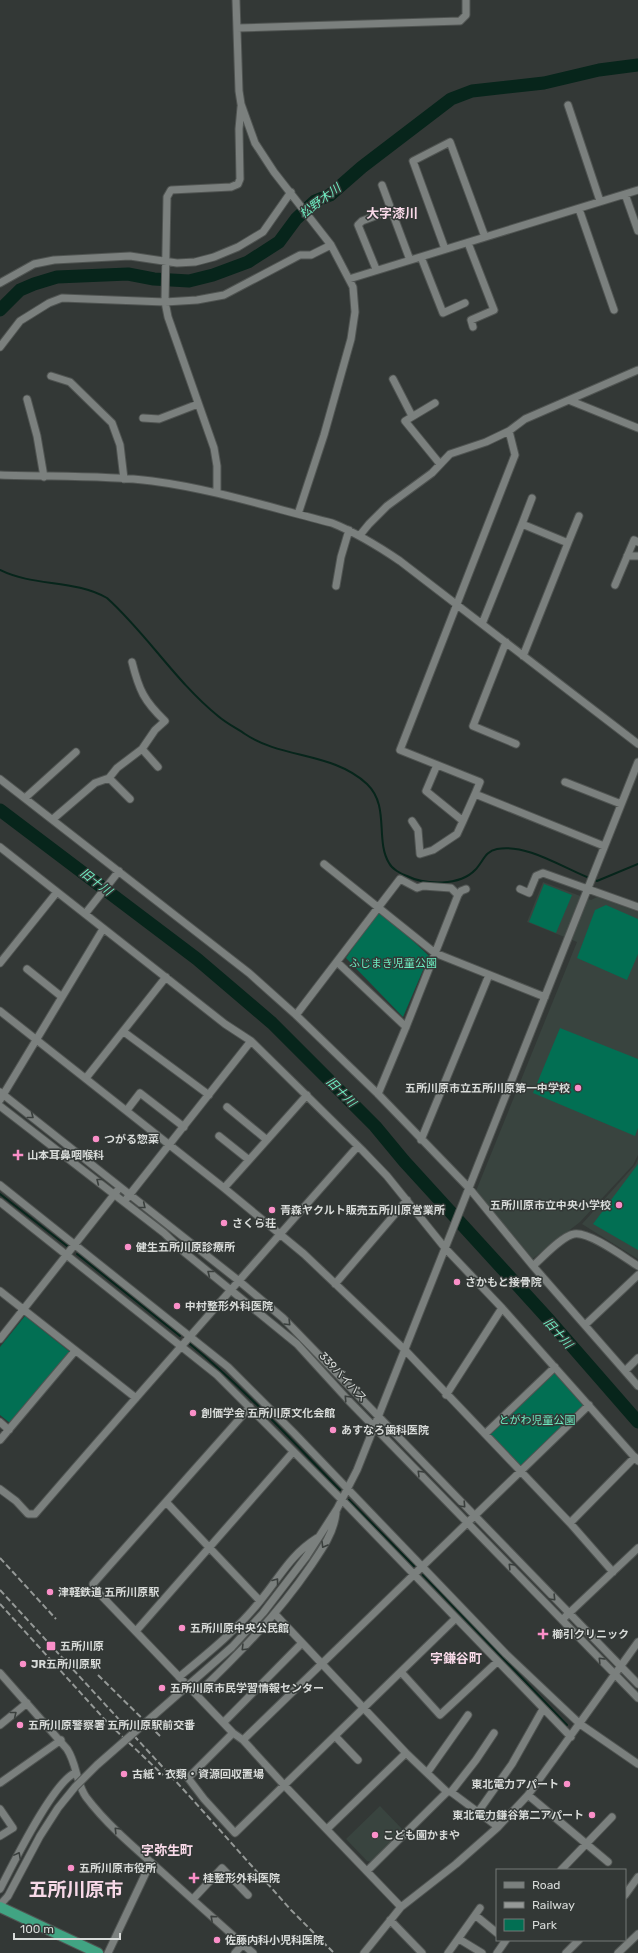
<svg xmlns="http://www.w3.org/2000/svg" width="638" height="1953" font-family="Rubik,'Noto Sans JP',sans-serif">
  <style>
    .built { fill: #39443f }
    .green { fill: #026f53 }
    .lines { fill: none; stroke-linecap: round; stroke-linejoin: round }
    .stream { stroke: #07251b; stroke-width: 2 }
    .river { stroke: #07251b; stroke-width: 13 }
    .minor-casing { stroke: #505452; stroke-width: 9 }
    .highway-casing { stroke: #505452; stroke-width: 12 }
    .minor { stroke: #7b807e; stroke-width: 7 }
    .highway { stroke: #41a483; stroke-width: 10 }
    .rail { stroke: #959997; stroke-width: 2; stroke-dasharray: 6 3; stroke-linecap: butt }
    .minor-bridge-casing { stroke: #505452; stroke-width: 9; stroke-linecap: butt }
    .minor-bridge { stroke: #7b807e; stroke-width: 7 }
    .oneway { stroke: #3a3f3d }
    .poi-dot { fill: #fa8fc8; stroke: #333836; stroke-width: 1.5 }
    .labels { text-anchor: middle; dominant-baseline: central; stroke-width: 3; stroke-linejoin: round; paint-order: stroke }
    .park-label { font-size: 11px; fill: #6dedc1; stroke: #333836 }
    .poi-label { font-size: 11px; font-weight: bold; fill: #d8dbd9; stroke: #333836; text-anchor: start }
    .street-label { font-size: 11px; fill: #d8dbd9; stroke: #333836 }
    .water-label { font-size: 12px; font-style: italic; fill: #6fefc3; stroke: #333836 }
    .quarter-label { font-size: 13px; font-weight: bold; fill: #f8d9e8; stroke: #333836 }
    .town-label { font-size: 19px; font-weight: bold; fill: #f8d9e8; stroke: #333836 }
  </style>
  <rect width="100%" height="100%" fill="#333836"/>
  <!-- built -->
  <path class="built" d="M543,882L591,900L597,897L638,912V1155L633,1165L580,1222L531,1260L476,1191L577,942L527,922Z
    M638,1159V1259L582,1224L635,1165Z
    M380,1806L404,1831L372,1862L367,1861L346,1839Z"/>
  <!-- green -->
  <path class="green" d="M544,884L572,895L556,933L529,922Z
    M606,905L638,919V954L627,980L577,958L595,910Z
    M379,909L429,956L403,1017L346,958Z
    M560,1028L638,1059V1128L635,1136L533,1093Z
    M638,1164V1250L593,1224Z
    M25,1316L70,1352L10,1423L0,1415V1347Z
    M554,1372L584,1406L521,1466L490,1435Z"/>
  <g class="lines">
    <!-- stream -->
    <path class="stream" d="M0,570C34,587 74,579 107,598C147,634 176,682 218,716C226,723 236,728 245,734C282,759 333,752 367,784C390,806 375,840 389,863C392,869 401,874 407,876C425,885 460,886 475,870C483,862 485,851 497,849C529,843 567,871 597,881L638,864
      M0,1194L67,1246
      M77,1254L180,1336
      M190,1344C244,1388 291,1440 340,1490
      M349,1500L414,1566
      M423,1575L567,1725"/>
    <!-- river -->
    <path class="river" d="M0,310L20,290L34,284L57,277L128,274L154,279L189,281L213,275L248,262L279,242L296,219L315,201L330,195L362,167L451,99L472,91L544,83L599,70L638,65
      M0,810L197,959L272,1023L375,1126L404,1161L550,1321L638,1422"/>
    <!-- minor casing -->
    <g class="minor-casing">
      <path id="minor" d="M236,0L239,91L241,104L255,143L274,172L331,245L353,287L355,312L351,339L324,435L298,514
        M237,28L460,21L466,15V0
        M568,105L600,201
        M382,185L410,260
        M625,194L638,231
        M579,209L614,310
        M468,243L494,310L471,320L473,327
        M445,249L413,161L450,142L485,237
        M421,257L443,313L465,303
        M376,269L358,225L362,221L391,210
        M349,279L638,190
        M0,283L34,264L54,260L130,256L177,263L195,262L214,257L238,247L263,232L291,192
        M0,347L20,321L49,303L62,298L165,302L197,300L224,295L300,255H311L331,245
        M51,376L70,382L112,423L120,445L124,479
        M393,379L412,416
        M27,399L37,436L44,477
        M571,401L638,428
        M435,403L405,421L440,464
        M143,418L159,419L198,404
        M509,431L515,455L400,750L480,782L475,794L604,846
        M0,475C50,477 102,475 152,481C213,489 272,508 332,523C357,533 378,546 400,561L638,744
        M217,493V466L214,448L168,317L165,302L167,197L171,190L231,187L238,184L240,179L239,129L241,107
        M522,524L532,498
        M360,535L369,524L387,506L432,473L450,454L486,442L509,431L525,419L638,370
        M568,543L579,516
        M627,556H638
        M615,585L634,540L638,542
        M336,586L341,557L349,530
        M482,624L522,524L568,543L523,656
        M506,642L473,726L516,744
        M142,749L158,767
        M109,778L130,799
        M0,779L249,973L296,1015L378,1094L469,1188L533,1266L638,1386
        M565,782L621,804
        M25,798L76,752
        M53,819L95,783L109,778L117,768L142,749L155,730L165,721C144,701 139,690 132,662
        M412,821L418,830L420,854L433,850L457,834L463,821L426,791L437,765
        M463,821L475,794
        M0,847L225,1024L251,1041L363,1151L387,1176L445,1248L502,1308L638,1461
        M324,864L435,953L545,997
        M520,889L529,893L536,876L543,873L638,907
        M85,914L119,871
        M337,962L406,1027
        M0,963L57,892
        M27,969L62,997
        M0,1011L224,1188L304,1254L405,1350L570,1523L613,1572
        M296,1015L400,879L417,888L423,886L451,888L458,895L461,891L466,889
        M124,1032L209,1095
        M86,1078L166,977
        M0,1092L239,1281L283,1318L638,1684
        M378,1094L406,1027L458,895
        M0,1100L103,929
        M0,1106L164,1233L184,1252L297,1344L349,1401L638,1698
        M227,1107L267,1140
        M127,1110L140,1093L184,1127
        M219,1136L249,1160
        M421,1140L489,975
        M0,1185L228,1367L294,1433L506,1654L580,1724L638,1764
        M224,1188L307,1095
        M127,1198L251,1041
        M0,1202L217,1375L342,1500L571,1737
        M533,1266C543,1257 562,1236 574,1234C589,1231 625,1258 638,1266
        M335,1284L407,1200
        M0,1291L136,1398
        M585,1325L638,1275
        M0,1339L117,1191
        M625,1371L638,1358
        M446,1395L502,1308
        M250,1407L93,1584L94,1588L233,1733L243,1740L284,1785L401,1907
        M0,1422L9,1430
        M485,1434L555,1367
        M0,1440L75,1351
        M0,1489L16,1501L28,1514H35C142,1390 250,1268 358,1146
        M167,1503L260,1601
        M570,1523L635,1457
        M306,1557L337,1509L357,1470L638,762
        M275,1614L406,1753L447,1792H451L498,1827
        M565,1617L638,1548
        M136,1631L293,1452
        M401,1672L440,1715L497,1662
        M0,1673L67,1749C77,1764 76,1783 86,1797C107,1825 136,1849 162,1872C192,1899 222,1926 253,1953
        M179,1677C207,1654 237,1630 260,1601C280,1577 290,1555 317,1538
        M197,1694C238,1655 277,1615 310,1567C321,1551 334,1533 336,1513
        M224,1722L302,1643
        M0,1725L27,1703
        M233,1733L188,1778L204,1799L235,1833L455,1619
        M335,1736L358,1760
        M243,1740L589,1405
        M427,1773L468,1715
        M0,1783L61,1740
        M451,1792L476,1760L494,1733
        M528,1795L608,1862
        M0,1809L13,1828L0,1836
        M478,1812L512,1764L543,1709
        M327,1829L406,1753
        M561,1870L612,1817
        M367,1871L447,1792
        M0,1889C12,1866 53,1782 75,1773
        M625,1895L638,1877
        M193,1899L222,1868L248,1895
        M0,1905L8,1896
        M475,1915L497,1933
        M390,1920L422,1953
        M459,1939L482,1953
        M108,1953L151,1862
        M235,1953L243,1944
        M364,1953L401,1907L456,1864L498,1827L528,1795L638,1642
        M448,1953L480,1908
        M497,1953L506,1940
        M566,1953L579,1940
        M618,1953L638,1934"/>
    </g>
    <!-- highway casing -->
    <g class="highway-casing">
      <path id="highway" d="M0,1907L98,1953"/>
    </g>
    <!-- minor -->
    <use href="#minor" class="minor"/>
    <!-- highway -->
    <use href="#highway" class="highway"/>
    <!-- rail -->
    <path class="rail" d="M0,1558L56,1619
      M0,1590L193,1800L291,1910L334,1953
      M0,1604L107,1722L163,1775
      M98,1675L161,1737"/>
    <!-- minor-bridge casing -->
    <g class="minor-bridge-casing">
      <path id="minor-bridge" d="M8,1896L40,1836L58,1808L75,1787L97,1765L232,1647L263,1613L306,1557"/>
    </g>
    <!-- minor-bridge -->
    <use href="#minor-bridge" class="minor-bridge"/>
  </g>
  <!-- one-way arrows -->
  <defs><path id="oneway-chevron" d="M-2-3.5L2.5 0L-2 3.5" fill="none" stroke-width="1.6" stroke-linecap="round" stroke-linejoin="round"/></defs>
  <g class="oneway">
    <use href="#oneway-chevron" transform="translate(31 1116) rotate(38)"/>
    <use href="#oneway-chevron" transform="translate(99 1181) rotate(-142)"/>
    <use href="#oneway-chevron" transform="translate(143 1206) rotate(39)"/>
    <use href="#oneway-chevron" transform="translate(210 1273) rotate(-142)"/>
    <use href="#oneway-chevron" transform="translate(288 1323) rotate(46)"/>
    <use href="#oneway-chevron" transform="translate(347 1398) rotate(-133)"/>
    <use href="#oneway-chevron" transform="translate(420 1473) rotate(-135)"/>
    <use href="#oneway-chevron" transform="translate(463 1505) rotate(47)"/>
    <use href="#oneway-chevron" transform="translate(324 1545) rotate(121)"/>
    <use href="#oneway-chevron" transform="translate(511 1566) rotate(-134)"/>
    <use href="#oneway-chevron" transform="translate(276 1581) rotate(-53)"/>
    <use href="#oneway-chevron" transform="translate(553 1598) rotate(46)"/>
    <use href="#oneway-chevron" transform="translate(244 1648) rotate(135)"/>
    <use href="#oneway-chevron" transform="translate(601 1660) rotate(-134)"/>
    <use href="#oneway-chevron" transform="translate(14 1714) rotate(-39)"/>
    <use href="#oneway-chevron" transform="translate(117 1830) rotate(-134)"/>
    <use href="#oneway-chevron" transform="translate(18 1855) rotate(-62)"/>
    <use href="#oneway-chevron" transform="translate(213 1918) rotate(-138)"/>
  </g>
  <!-- markers -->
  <g class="poi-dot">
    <circle cx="578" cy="1088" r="4"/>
    <circle cx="96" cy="1139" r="4"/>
    <path d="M16 1149h4v4h4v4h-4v4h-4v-4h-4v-4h4z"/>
    <circle cx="619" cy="1205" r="4"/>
    <circle cx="272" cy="1210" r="4"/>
    <circle cx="224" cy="1223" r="4"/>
    <circle cx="128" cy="1247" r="4"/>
    <circle cx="457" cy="1282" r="4"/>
    <circle cx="177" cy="1306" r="4"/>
    <circle cx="193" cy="1413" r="4"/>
    <circle cx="333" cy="1430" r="4"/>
    <circle cx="50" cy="1592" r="4"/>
    <circle cx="182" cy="1628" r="4"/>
    <path d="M541 1628h4v4h4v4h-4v4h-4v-4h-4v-4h4z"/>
    <rect x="46" y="1641" width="10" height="10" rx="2"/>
    <circle cx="23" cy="1664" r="4"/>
    <circle cx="162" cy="1688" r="4"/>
    <circle cx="20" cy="1725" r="4"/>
    <circle cx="124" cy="1774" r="4"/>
    <circle cx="567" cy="1784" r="4"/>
    <circle cx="592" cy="1815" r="4"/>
    <circle cx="375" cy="1835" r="4"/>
    <circle cx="71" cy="1868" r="4"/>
    <path d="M192 1872h4v4h4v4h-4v4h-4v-4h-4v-4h4z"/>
    <circle cx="217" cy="1940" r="4"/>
  </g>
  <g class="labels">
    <!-- park labels -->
    <g class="park-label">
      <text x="393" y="963">ふじまき児童公園</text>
      <text x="537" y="1420">とがわ児童公園</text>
    </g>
    <!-- poi labels -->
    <g class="poi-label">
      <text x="570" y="1088" text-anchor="end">五所川原市立五所川原第一中学校</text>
      <text x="104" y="1139">つがる惣菜</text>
      <text x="27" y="1155">山本耳鼻咽喉科</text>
      <text x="611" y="1205" text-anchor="end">五所川原市立中央小学校</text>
      <text x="280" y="1210">青森ヤクルト販売五所川原営業所</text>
      <text x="232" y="1223">さくら荘</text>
      <text x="136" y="1247">健生五所川原診療所</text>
      <text x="465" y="1282">さかもと接骨院</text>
      <text x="185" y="1306">中村整形外科医院</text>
      <text x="201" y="1413">創価学会 五所川原文化会館</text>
      <text x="341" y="1430">あすなろ歯科医院</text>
      <text x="58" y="1592">津軽鉄道 五所川原駅</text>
      <text x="190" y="1628">五所川原中央公民館</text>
      <text x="552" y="1634">櫛引クリニック</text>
      <text x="60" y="1646">五所川原</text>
      <text x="31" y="1664">JR五所川原駅</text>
      <text x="170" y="1688">五所川原市民学習情報センター</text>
      <text x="28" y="1725">五所川原警察署 五所川原駅前交番</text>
      <text x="132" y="1774">古紙・衣類・資源回収置場</text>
      <text x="559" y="1784" text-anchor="end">東北電力アパート</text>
      <text x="584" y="1815" text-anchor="end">東北電力鎌谷第二アパート</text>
      <text x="383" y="1835">こども園かまや</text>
      <text x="79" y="1868">五所川原市役所</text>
      <text x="203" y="1878">桂整形外科医院</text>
      <text x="225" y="1940">佐藤内科小児科医院</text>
    </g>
    <!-- street labels -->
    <g class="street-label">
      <text transform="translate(343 1377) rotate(47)">339バイパス</text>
    </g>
    <!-- water labels -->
    <g class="water-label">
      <text transform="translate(320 201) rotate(-37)">松野木川</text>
      <text transform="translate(96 882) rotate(37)">旧十川</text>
      <text transform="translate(341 1092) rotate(45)">旧十川</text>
      <text transform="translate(558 1333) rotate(48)">旧十川</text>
    </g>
    <!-- quarter labels -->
    <g class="quarter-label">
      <text x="392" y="213">大字漆川</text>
      <text x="456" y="1658">字鎌谷町</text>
      <text x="167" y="1850">字弥生町</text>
    </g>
    <!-- town labels -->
    <g class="town-label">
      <text x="76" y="1889">五所川原市</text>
    </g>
  </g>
  <!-- legend -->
  <rect x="496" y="1869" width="130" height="72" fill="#333836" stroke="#757977"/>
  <rect x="504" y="1882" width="20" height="6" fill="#7b807e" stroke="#757977"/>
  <text x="532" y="1889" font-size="12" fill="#d8dbd9">Road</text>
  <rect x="504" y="1902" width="20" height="6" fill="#959997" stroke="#757977"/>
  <text x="532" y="1909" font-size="12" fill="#d8dbd9">Railway</text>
  <rect x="504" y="1919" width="20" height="12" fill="#026f53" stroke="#757977"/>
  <text x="532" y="1929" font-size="12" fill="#d8dbd9">Park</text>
  <!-- scale -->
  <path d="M14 1933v6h106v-6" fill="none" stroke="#d8dbd9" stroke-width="2"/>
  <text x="20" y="1933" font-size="12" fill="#d8dbd9" stroke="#333836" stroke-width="3" paint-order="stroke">100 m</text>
</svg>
